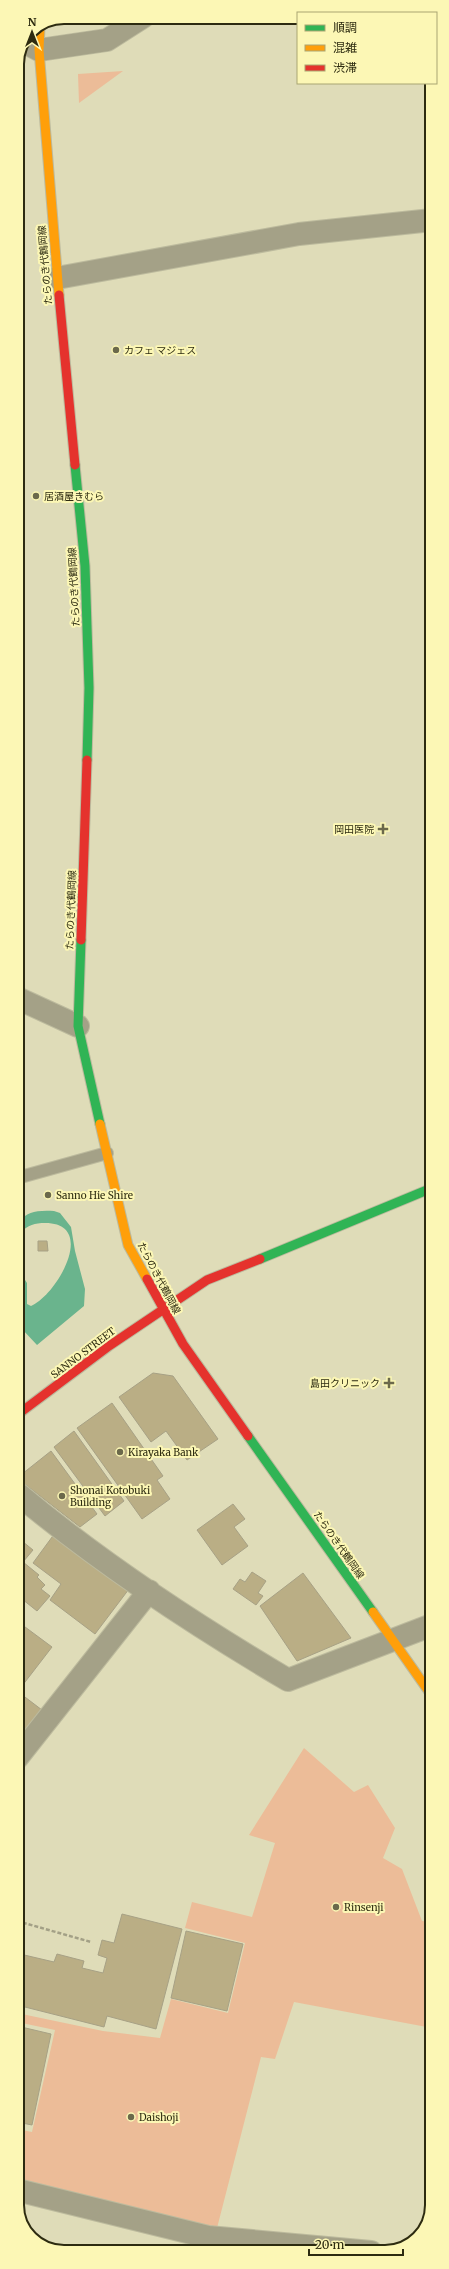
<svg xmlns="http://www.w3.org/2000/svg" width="449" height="2269" font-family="Merriweather,'Noto Sans JP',serif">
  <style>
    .green { fill: #ecbc98 }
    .water { fill: #6ab48d }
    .building { fill: #baae85; stroke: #a7a185 }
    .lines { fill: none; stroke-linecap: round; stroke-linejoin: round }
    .lane-casing { stroke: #bcba9d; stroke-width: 14 }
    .street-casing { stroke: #bcba9d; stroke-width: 24 }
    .fast-casing { stroke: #bcba9d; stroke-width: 11 }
    .slow-casing { stroke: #bcba9d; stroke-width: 11 }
    .jam-casing { stroke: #bcba9d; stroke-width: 11 }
    .path { stroke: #a3a086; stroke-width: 2.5; stroke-dasharray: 4 2; stroke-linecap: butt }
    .lane { stroke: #a4a187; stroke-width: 12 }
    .street { stroke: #a4a187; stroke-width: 22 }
    .fast { stroke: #30b455; stroke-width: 9 }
    .slow { stroke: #ff9f0a; stroke-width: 9 }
    .jam { stroke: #e5322d; stroke-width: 9 }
    .poi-dot { fill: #6b694b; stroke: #fcf7b5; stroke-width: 1.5 }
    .labels { text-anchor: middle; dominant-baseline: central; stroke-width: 4; stroke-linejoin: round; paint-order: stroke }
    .street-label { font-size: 10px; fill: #2d2b10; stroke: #fcf7b5 }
    .poi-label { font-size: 10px; fill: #2d2b10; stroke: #fcf7b5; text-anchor: start }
    .rim { fill: none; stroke: #2d2b10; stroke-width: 2 }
  </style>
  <rect width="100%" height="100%" fill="#dfdcb8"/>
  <!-- green -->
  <path class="green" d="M123,71L79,103L78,74Z
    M304,1748L354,1792L368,1785L395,1828L383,1858L402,1869L422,1921L432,1922V2028L294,2002L275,2059L261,2057L217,2228L17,2178V2129L32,2132L55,2030L17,2022V2013L103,2031L160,2038L171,1999L228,2013L245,1943L185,1928L192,1902L252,1917L275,1843L249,1835Z"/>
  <!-- water -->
  <path class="water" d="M54,1211L60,1213L71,1227L75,1251L85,1289L84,1306L37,1345L22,1329L18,1318L20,1286L17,1277V1254L20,1272L27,1283V1304L31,1306C57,1295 98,1223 45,1223C35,1223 28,1225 20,1233L17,1250C17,1220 20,1209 54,1211Z"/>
  <!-- building -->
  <path class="building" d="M38,1241H47L48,1251H38Z
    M153,1373L173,1376L218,1439L187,1460L166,1431L151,1442L119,1397Z
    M112,1403L163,1476L157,1480L170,1499L142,1519L77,1428Z
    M74,1431L124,1501L105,1516L54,1447Z
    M51,1451L97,1514L80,1527L17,1478Z
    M233,1504L245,1519L234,1527L248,1546L222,1565L197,1530Z
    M55,1533L129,1589L95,1634L50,1600L61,1584L33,1563Z
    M17,1537L33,1550L23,1562L39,1575L37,1577L45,1585L41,1589L50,1596L37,1611L17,1595Z
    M252,1572L266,1581L258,1593L263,1596L256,1605L233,1589L240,1579L245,1582Z
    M303,1573L351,1638L297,1661L260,1606Z
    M17,1621L52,1647L22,1686L17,1682Z
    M17,1691L42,1710L25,1731L18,1726L17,1727Z
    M122,1914L182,1929L156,2029L107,2016L104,2027L17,2005V1964L20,1954L54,1962L57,1954L84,1961L82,1968L103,1973L107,1958L98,1955L102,1940L114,1943Z
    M186,1931L243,1944L227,2011L171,1998Z
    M17,2026L51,2034L32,2125L17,2122Z
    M52,2249L117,2252H58Z"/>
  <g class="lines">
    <!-- lane casing -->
    <g class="lane-casing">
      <path id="lane" d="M17,1178L107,1153"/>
    </g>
    <!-- street casing -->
    <g class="street-casing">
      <path id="street" d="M26,43L39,50L107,40L143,17
        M57,278L299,234L432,220
        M17,998L78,1026
        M17,1493C100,1563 195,1625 288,1680L432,1625
        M17,1758L149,1591
        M17,2190L208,2237L371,2252"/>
    </g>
    <!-- fast casing -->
    <g class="fast-casing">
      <path id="fast" d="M75,465L85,566L89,688L87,760
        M81,940L78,1026L100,1124
        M260,1259L432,1188
        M248,1436L373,1612"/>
    </g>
    <!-- slow casing -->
    <g class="slow-casing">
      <path id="slow" d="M40,27L39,50L59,295
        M100,1124L128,1245L147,1279
        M373,1612L432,1696"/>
    </g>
    <!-- jam casing -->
    <g class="jam-casing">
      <path id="jam" d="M59,295L75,465
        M81,940L87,760
        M147,1279L183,1344L248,1436
        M17,1415L109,1346L207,1280L260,1259"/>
    </g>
    <!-- path -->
    <path class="path" d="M17,1921L91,1942"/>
    <!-- lane -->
    <use href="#lane" class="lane"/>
    <!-- street -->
    <use href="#street" class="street"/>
    <!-- fast -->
    <use href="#fast" class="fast"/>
    <!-- slow -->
    <use href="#slow" class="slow"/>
    <!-- jam -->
    <use href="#jam" class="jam"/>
  </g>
  <!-- markers -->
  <g class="poi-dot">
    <circle cx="116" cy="350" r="4"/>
    <circle cx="36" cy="496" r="4"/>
    <path d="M381 823h4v4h4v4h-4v4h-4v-4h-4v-4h4z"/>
    <circle cx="48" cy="1195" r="4"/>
    <path d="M387 1377h4v4h4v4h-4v4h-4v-4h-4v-4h4z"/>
    <circle cx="120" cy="1452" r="4"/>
    <circle cx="62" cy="1496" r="4"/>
    <circle cx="336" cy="1907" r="4"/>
    <circle cx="131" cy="2117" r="4"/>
  </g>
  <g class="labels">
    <!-- street labels -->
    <g class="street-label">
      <text transform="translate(45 265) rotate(-95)">たらのき代鶴岡線</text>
      <text transform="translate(74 587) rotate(-93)">たらのき代鶴岡線</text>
      <text transform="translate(71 910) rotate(-88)">たらのき代鶴岡線</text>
      <text transform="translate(159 1278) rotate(62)">たらのき代鶴岡線</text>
      <text transform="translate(83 1353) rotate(-37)">SANNO STREET</text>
      <text transform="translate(339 1545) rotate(55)">たらのき代鶴岡線</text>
    </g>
    <!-- poi labels -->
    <g class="poi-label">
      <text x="124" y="350">カフェ マジェス</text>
      <text x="44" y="496">居酒屋きむら</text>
      <text x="374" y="829" text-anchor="end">岡田医院</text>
      <text x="56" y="1195">Sanno Hie Shire</text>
      <text x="380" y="1383" text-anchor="end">島田クリニック</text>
      <text x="128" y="1452">Kirayaka Bank</text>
      <text x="70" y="1490">Shonai Kotobuki<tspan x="70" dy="12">Building</tspan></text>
      <text x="344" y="1907">Rinsenji</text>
      <text x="139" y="2117">Daishoji</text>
    </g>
  </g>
  <!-- crop -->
  <path d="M0 0H449V2269H0ZM64 24H385A40 40 0 0 1 425 64V2205A40 40 0 0 1 385 2245H64A40 40 0 0 1 24 2205V64A40 40 0 0 1 64 24Z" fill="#fcf7b5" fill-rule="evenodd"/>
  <path class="rim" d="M64 24H385A40 40 0 0 1 425 64V2205A40 40 0 0 1 385 2245H64A40 40 0 0 1 24 2205V64A40 40 0 0 1 64 24Z"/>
  <!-- legend -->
  <rect x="297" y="12" width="140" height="72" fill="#fcf7b5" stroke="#a9a573"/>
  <rect x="305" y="25" width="20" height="6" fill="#30b455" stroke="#a9a573"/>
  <text x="333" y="32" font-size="12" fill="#2d2b10">順調</text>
  <rect x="305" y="45" width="20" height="6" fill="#ff9f0a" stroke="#a9a573"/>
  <text x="333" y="52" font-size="12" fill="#2d2b10">混雑</text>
  <rect x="305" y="65" width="20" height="6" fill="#e5322d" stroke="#a9a573"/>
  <text x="333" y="72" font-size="12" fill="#2d2b10">渋滞</text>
  <!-- north arrow -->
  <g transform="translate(32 32)" stroke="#fcf7b5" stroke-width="3" paint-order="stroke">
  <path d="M0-3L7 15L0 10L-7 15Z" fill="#2d2b10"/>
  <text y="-6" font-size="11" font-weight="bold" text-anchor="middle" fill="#2d2b10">N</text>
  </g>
  <!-- scale -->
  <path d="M309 2249v6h94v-6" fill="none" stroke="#2d2b10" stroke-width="2"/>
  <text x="315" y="2249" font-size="12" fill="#2d2b10" stroke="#fcf7b5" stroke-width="3" paint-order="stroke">20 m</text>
</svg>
